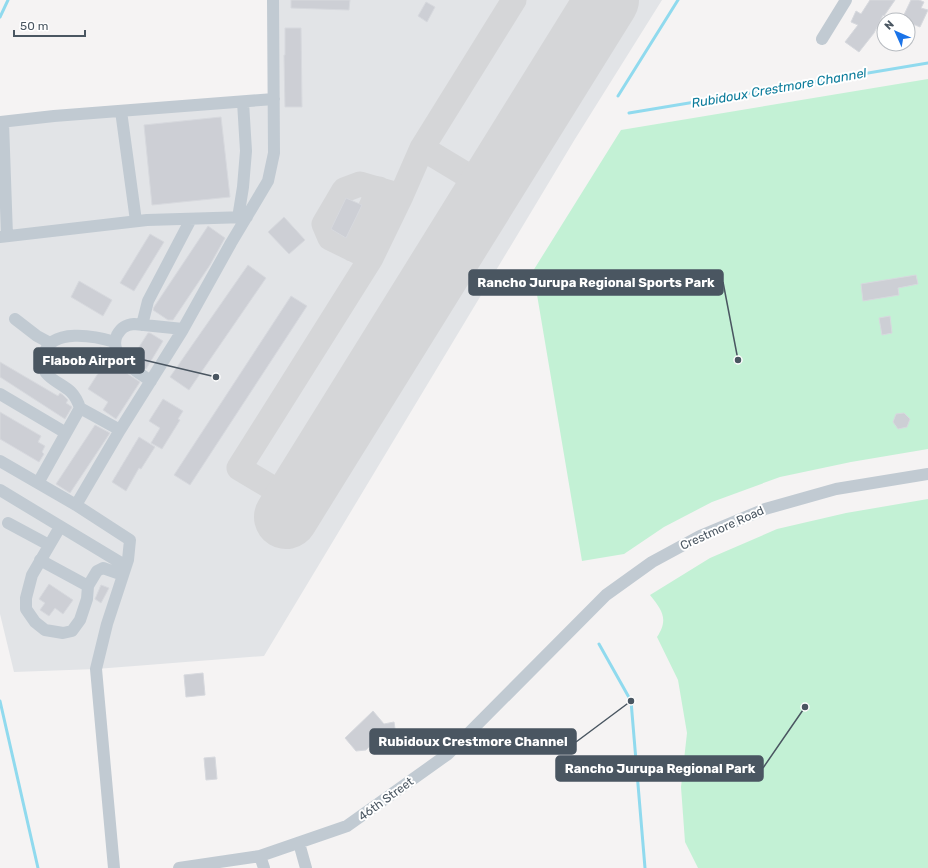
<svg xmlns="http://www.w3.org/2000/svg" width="928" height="868" font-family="Rubik,sans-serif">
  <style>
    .airport { fill: #e2e4e7 }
    .green { fill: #c3f1d5 }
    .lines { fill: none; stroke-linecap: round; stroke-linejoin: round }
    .stream { stroke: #90daee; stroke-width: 3 }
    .taxiway { stroke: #d5d6d8; stroke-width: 25 }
    .runway { stroke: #d5d6d8; stroke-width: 64 }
    .building { fill: #cdcfd5; stroke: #d7d9de }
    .minor { stroke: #c1cad2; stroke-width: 12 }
    .labels { text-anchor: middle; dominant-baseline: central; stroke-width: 4; stroke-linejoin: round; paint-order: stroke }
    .street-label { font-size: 12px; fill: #4a5661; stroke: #fff }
    .water-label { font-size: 13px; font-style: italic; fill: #0c7c9b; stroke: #fff }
    .leader { fill: none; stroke: #4a5661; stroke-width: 1.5 }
    .callout-dot { fill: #4a5661; stroke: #fff; stroke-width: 1.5 }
    .callout { fill: #4a5661; stroke: #4a5661; stroke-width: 1.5 }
    .callout-label { font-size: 13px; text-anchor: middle; font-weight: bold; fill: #fff }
  </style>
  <rect width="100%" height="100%" fill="#f5f3f3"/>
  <!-- airport -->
  <path class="airport" d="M271,0H662L575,139L264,656L96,669L14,672L0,614V126L269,100Z"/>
  <!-- green -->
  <path class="green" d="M928,79V449L851,462L780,477L712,502L664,527L624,554L582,561L533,271L621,130Z
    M928,499V868H698L685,842L681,787L687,733L678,680L657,637C669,619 662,610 650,595L710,558L777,529L846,513Z"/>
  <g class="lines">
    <!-- stream -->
    <path class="stream" d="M0,17L8,0
      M618,96L678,0
      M629,113L928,63
      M599,644L631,701L645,868
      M0,701L38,868"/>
    <!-- taxiway -->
    <path class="taxiway" d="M422,148L490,189
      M352,249L379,189
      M371,258L330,238L324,224L344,190L360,184L401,196
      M296,502L239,468L371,258L401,196L422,148L514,0"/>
    <!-- runway -->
    <path class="runway" d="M286,517L607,0"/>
  </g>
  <!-- building -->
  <path class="building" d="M291,0H350L349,10L291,8Z
    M870,0H895L884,16L883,15L874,33L859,52L845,42L858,25L851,22L856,11L861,14Z
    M911,0H919L924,2L921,8L928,10L920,27L908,22V20L902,19Z
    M426,2L435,7L427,22L418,16Z
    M285,28H301L302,107H285L284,55H285Z
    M221,117L230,197L152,205L144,125Z
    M346,198L362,205L346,238L331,229Z
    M284,217L305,240L289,254L268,232Z
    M208,226L225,238L210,265L173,320H168L153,310L154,307Z
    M150,234L164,242L134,291L120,283Z
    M248,265L266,278L189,390L170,377Z
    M916,275L918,284L898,288L899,295L863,301L861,284Z
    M79,281L112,300L103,316L71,297Z
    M291,296L307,306L190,485L174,475Z
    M890,316L892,333L882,335L879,318Z
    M148,333H150L163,341L146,369L132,358Z
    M100,347L110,353V355L107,360L140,382L116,419L103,410L108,402L88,389L106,361L96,354Z
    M0,362L58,396L60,393L63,395L68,400L66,403L72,407L65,419L0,377Z
    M163,399L183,411L178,419L180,420L162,449L151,443L160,428L149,421Z
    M0,412L41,436L38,442L45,446L42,452L44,454L39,462L0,439Z
    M904,413L910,419L907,427L898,429L893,422L896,414Z
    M95,425L110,433L70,493L56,484Z
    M139,437L155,447L141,469L139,468L126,491L112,482Z
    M49,584L73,600L63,614L55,608L49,616L40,610L45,603L39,599Z
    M101,585L109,588L101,603L95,599Z
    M203,673L205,695L186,697L184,675Z
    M373,711L384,724L394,722L396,735L386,737L374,747L372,744L366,750L356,751L345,738Z
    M215,757L217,779L206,780L204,758Z"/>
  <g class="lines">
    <!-- minor -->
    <path class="minor" d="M822,39L846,0
      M121,111L136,221
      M0,122L54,116L274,99
      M3,122L7,236
      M238,218L243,187L246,151L243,102
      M0,237L147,220L247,217
      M15,319L37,336L50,343
      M142,325L148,301L191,219
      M151,381C138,372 107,356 117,335C121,328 125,325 134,324L183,329
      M0,394L66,433
      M80,408C78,402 75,396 71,392C64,385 52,381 46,373C43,368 43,361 44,355C50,327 96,336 115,342
      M0,461L76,505
      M38,483L80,408L120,430
      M0,490L126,566
      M8,523L49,545
      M60,527L32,575L26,598V609L35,622L45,630L63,633L72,631L80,620L87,599L88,586L97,571L103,568L123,575
      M40,560L88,586
      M299,843L306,868
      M260,856L264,868
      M114,868L96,669L107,624L128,560L130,540L76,505L120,430L182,331L231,243L268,181L274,153L273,0
      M179,868L260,856L347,826L448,754L606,595L652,562L700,536L765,509L836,489L928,474"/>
  </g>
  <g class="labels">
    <!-- street labels -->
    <g class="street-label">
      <text transform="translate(722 528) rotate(-24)">Crestmore Road</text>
      <text transform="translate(386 799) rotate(-36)">46th Street</text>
    </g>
    <!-- water labels -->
    <g class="water-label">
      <text transform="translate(779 88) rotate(-10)">Rubidoux Crestmore Channel</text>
    </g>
  </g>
  <!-- callouts -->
  <path class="leader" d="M738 360L723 282M216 377L144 360M631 701L576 742M805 707L763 768"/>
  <g class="callout-dot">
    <circle cx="738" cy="360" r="4"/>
    <circle cx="216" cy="377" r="4"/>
    <circle cx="631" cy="701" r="4"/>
    <circle cx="805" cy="707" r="4"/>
  </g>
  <g class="callout">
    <rect x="469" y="270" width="254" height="25" rx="4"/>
    <rect x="34" y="348" width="110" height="25" rx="4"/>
    <rect x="370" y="729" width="206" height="25" rx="4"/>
    <rect x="556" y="756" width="207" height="25" rx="4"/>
  </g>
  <g class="callout-label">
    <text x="596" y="287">Rancho Jurupa Regional Sports Park</text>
    <text x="89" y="365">Flabob Airport</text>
    <text x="473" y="746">Rubidoux Crestmore Channel</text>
    <text x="660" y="773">Rancho Jurupa Regional Park</text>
  </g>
  <!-- north arrow -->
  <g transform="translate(896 32) rotate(315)"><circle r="19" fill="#ffffff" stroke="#b7bbc0"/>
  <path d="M0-3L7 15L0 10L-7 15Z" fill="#1a73e8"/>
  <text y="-6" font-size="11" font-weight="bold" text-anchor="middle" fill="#4a5661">N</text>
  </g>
  <!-- scale -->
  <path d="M14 30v6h71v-6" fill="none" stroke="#4a5661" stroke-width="2"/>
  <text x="20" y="30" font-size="12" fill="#4a5661" stroke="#ffffff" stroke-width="3" paint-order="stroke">50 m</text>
</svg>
